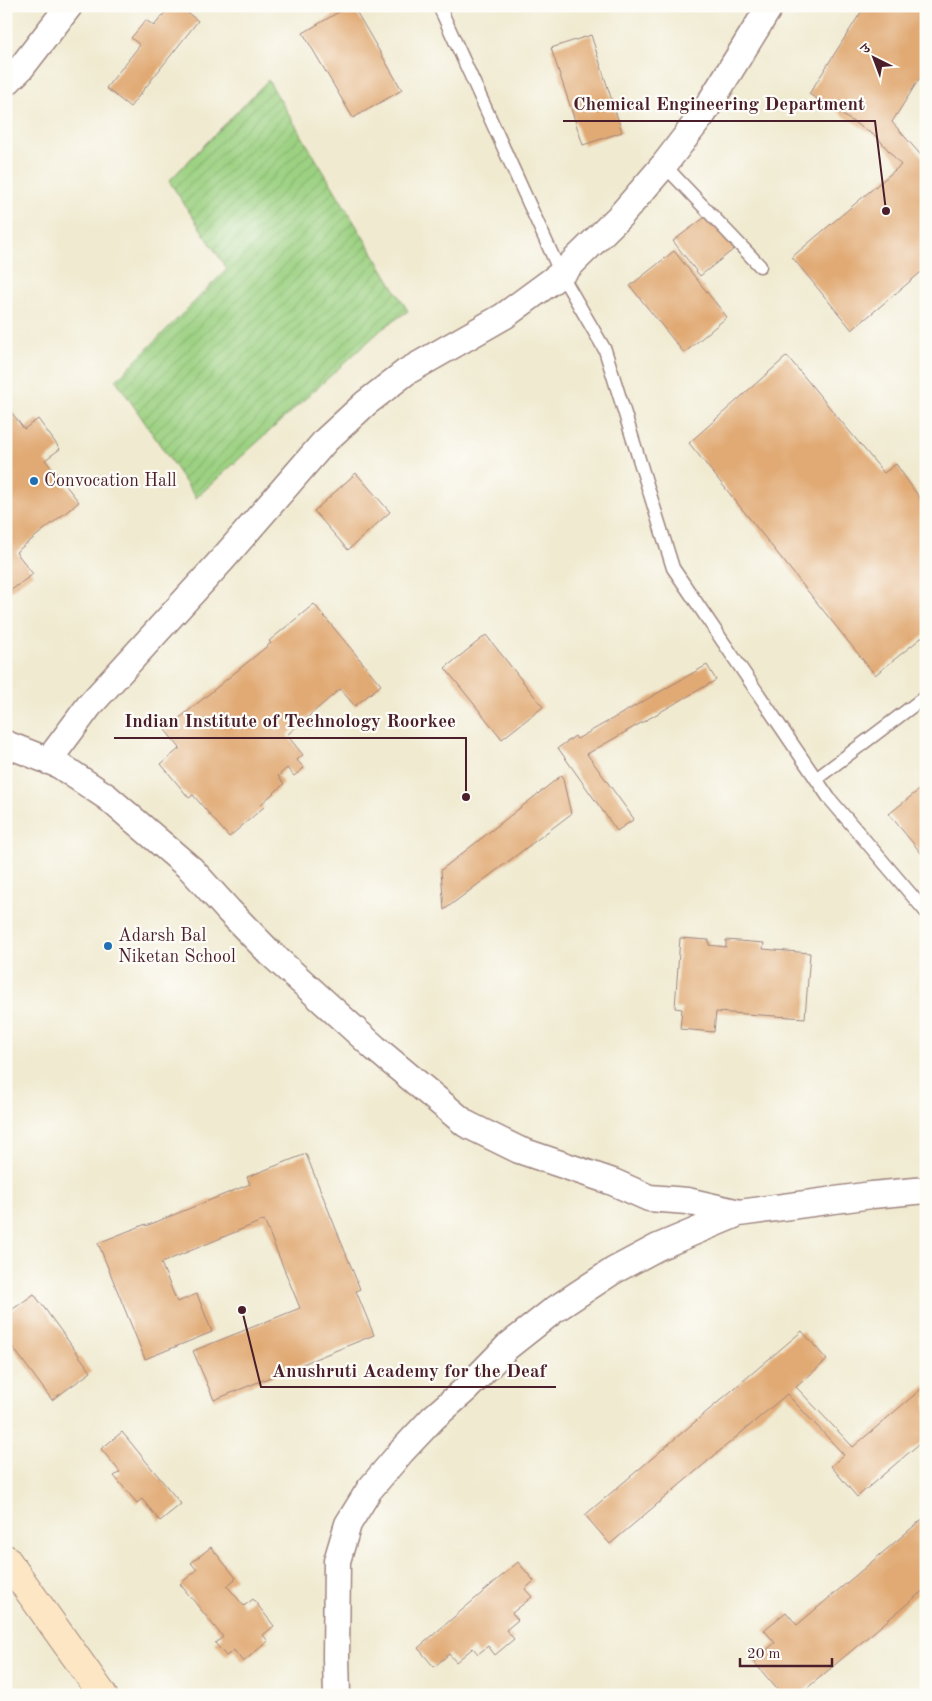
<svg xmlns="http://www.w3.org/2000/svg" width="932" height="1701" font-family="'Old Standard TT','Noto Serif Devanagari',serif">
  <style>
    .garden { fill: url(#garden-furrows); stroke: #737856 }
    .building { fill: #e1aa74 }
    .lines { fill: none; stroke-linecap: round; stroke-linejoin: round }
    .lane-casing { stroke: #9d847e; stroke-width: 15 }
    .street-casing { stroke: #9d847e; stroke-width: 29 }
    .secondary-casing { stroke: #9d847e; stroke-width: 30 }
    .lane { stroke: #fff; stroke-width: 12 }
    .street { stroke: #fff; stroke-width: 26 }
    .secondary { stroke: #fce6c4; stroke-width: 28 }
    .poi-dot { fill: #1f6fb2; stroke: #fdfcf7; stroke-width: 2 }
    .labels { text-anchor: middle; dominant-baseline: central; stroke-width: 4.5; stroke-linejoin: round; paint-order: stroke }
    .poi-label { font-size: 18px; fill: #4a1f2b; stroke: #fdfcf7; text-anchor: start }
    .leader { fill: none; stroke: #4a1f2b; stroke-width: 2 }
    .callout-dot { fill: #4a1f2b; stroke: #fdfcf7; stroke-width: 2 }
    .callout-label { font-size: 19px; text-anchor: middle; font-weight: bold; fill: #4a1f2b; stroke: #fdfcf7; stroke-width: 4.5; stroke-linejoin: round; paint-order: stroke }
  </style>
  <defs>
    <pattern id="garden-furrows" width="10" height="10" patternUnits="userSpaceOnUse" patternTransform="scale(1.25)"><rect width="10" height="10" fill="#9cd182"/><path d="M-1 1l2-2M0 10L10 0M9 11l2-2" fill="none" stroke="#88b370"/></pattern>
  </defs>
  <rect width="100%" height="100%" fill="#fdfcf7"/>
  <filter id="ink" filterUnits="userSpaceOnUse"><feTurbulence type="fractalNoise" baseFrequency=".02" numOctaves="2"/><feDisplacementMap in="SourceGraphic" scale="10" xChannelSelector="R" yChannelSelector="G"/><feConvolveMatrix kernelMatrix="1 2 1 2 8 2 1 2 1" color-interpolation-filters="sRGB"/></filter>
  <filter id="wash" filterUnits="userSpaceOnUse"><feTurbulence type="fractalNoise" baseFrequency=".0096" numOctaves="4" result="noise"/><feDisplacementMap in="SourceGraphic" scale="20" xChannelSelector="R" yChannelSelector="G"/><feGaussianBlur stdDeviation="1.12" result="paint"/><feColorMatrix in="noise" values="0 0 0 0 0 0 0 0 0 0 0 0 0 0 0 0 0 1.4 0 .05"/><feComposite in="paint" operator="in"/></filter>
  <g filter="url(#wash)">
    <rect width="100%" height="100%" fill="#f0ead0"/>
    <!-- garden -->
    <path class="garden" d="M268,80L408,311L382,329L196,498L116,380L227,269L169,181Z"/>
    <g id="blocks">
      <!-- building -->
      <path class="building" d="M170,6H179L198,21L130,107L106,88L140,45L131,38L146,20L154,26Z
        M349,6H353L402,90L353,118L303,33Z
        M858,6H926V68L892,122L926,161V268L852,330L792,257L901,165L877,137L809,94L863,9Z
        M591,35L622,132L583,145L551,48Z
        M708,215L734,249L700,276L673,241Z
        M674,251L727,317L684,353L630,286Z
        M787,356L884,473L896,464L921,500L926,497V634L875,675L689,443Z
        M6,405L24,429L38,419L60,449L45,460L79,502L16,552L33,574L6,594Z
        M356,473L390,512L348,550L314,511Z
        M314,604L381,685L355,706L340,689L287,735L303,755L297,760L304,768L294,776L287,768L278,776L284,784L261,804L264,807L229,837L193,795L189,798L161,764L180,748L165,730L271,643L269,641Z
        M486,635L543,707L502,739L445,668Z
        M707,665L716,680L587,754L634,819L617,831L558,748L575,736L577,739Z
        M562,775L571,814L444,910L441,870Z
        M926,784V859L889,814Z
        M680,938L709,940V945L726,947V940L764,943L763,949L810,953L805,1018L716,1012L714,1032L680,1029L682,1009L675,1008Z
        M306,1154L360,1289L356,1291L374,1335L214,1400L193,1351L300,1308L264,1220L161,1263L177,1302L197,1294L212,1332L145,1359L98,1243L146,1224V1226L250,1184L247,1177Z
        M34,1294L91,1372L52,1400L6,1338V1314Z
        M802,1331L827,1360L796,1387L853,1447L926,1385V1438L857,1497L831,1466L844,1455L787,1394L610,1544L585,1515Z
        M122,1432L181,1504L160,1521L142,1499L137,1503L114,1476L120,1472L101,1449Z
        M926,1516V1588L799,1695H782L753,1661L775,1643L764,1630L786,1612L797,1625Z
        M211,1547L236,1578L227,1586L244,1606L253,1599L274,1626L263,1635L268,1641L243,1662L234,1650L226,1656L215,1643L223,1637L180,1584L197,1570L191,1563Z
        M518,1562L534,1581L525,1589L532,1597L512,1613L518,1620L506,1630L514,1639L495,1655L488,1646L478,1654L473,1648L456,1662L449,1654L434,1667L418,1648Z"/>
    </g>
  </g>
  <g filter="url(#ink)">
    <use href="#blocks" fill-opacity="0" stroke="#9d847e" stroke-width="1"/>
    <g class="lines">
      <!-- lane casing -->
      <g class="lane-casing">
        <path id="lane" d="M439,6L561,274L605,350L673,568L829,798L926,912
          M664,165L760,266
          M816,779L926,696"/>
      </g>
      <!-- street casing -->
      <g class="street-casing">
        <path id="street" d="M6,83L21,68L69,6
          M6,744L59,765L107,797L191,869L229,911L269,952L375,1048L466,1124L519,1150L613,1182L649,1198L687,1201L739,1213
          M48,761L89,706L222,560L326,440L366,403L406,372L504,316L561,274L621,215L664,165L703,114L770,6
          M337,1695L336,1658L337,1561L348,1524L369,1490L402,1451L433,1418L466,1389L507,1347L554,1310L613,1271L658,1247L739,1213L872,1195L926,1190"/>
      </g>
      <!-- secondary casing -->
      <g class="secondary-casing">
        <path id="secondary" d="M6,1559L103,1695"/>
      </g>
      <!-- lane -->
      <use href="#lane" class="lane"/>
      <!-- street -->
      <use href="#street" class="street"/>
      <!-- secondary -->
      <use href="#secondary" class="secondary"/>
    </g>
  </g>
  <!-- markers -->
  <g class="poi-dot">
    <circle cx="34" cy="481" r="5"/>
    <circle cx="108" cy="946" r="5"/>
  </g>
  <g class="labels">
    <!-- poi labels -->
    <g class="poi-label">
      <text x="44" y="481">Convocation Hall</text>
      <text x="118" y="936">Adarsh Bal<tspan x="118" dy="21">Niketan School</tspan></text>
    </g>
  </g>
  <!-- callouts -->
  <path class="leader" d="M886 211L875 121H563M466 797L466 738H114M242 1310L261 1387H556"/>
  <g class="callout-dot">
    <circle cx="886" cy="211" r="5"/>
    <circle cx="466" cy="797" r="5"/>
    <circle cx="242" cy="1310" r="5"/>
  </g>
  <g class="callout-label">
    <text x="719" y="110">Chemical Engineering Department</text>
    <text x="290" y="727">Indian Institute of Technology Roorkee</text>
    <text x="409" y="1377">Anushruti Academy for the Deaf</text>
  </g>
  <!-- margin -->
  <rect width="932" height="1701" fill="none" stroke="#fdfcf7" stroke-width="25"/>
  <!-- north arrow -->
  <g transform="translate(874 58) rotate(318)" stroke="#fdfcf7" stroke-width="4" paint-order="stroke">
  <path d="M0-4L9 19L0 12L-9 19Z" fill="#4a1f2b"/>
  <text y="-8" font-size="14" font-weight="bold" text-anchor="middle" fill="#4a1f2b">उ</text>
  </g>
  <!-- scale -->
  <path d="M740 1658v8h92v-8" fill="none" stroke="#4a1f2b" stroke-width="2.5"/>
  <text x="747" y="1658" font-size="15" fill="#4a1f2b" stroke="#fdfcf7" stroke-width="4" paint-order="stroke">20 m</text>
</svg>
